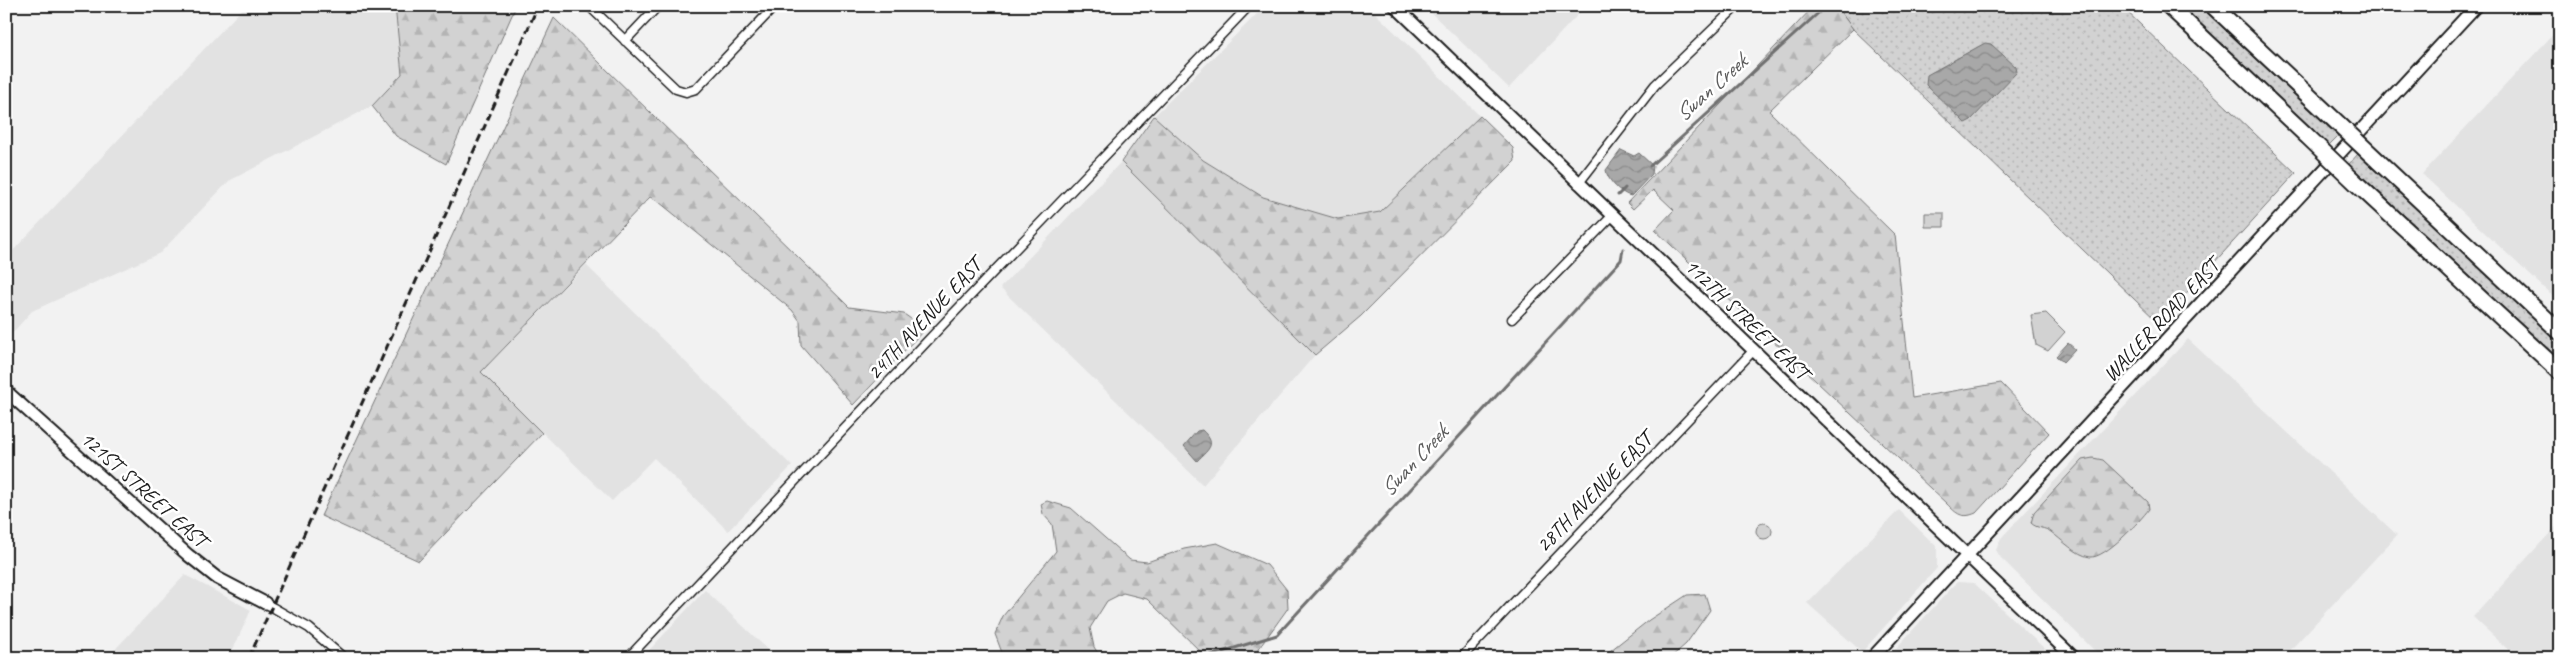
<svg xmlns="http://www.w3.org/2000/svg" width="2566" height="664" font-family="Caveat,sans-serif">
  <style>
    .built { fill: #e2e2e2 }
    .grass { fill: url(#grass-dots); stroke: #777 }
    .forest { fill: url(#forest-firs); stroke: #777 }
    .park { fill: #d2d2d2; stroke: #777 }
    .water { fill: url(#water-waves); stroke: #707070 }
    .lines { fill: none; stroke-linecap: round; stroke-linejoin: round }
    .stream { stroke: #707070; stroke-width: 3 }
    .street-casing { stroke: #1c1c1c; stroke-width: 11 }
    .secondary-casing { stroke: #1c1c1c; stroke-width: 15 }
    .highway-casing { stroke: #1c1c1c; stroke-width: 19 }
    .street { stroke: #fff; stroke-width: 8 }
    .secondary { stroke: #fff; stroke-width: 11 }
    .highway { stroke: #fff; stroke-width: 15 }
    .rail { stroke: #1c1c1c; stroke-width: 3; stroke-dasharray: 8 4; stroke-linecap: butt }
    .highway-bridge-casing { stroke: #1c1c1c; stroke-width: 19; stroke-linecap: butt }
    .highway-bridge { stroke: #fff; stroke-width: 15 }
    .labels { text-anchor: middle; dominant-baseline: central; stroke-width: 5; stroke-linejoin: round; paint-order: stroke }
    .street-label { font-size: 21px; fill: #1c1c1c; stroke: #fff }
    .water-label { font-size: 22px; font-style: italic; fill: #5b5b5b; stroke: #fff }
  </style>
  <defs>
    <pattern id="grass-dots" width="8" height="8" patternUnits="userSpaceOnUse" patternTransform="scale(1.25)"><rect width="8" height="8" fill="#d2d2d2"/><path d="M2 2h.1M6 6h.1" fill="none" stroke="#b4b4b4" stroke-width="1.8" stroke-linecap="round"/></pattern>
    <pattern id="forest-firs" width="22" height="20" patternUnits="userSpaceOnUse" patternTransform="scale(1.25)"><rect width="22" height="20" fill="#d2d2d2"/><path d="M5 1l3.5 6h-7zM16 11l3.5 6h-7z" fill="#b4b4b4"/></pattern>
    <pattern id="water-waves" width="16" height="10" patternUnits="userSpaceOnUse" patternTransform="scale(1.25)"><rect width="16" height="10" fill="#a8a8a8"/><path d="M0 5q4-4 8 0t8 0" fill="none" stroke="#888"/></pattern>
  </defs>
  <rect width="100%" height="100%" fill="#f2f2f2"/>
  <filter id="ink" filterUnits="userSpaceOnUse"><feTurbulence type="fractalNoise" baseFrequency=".02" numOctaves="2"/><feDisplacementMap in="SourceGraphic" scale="10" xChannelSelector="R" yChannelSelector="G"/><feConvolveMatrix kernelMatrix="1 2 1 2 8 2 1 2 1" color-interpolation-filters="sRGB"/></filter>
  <g filter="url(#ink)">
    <!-- built -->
    <path class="built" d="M245,6H395L402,74L372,106L229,181L160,253L32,311L6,340V258Z
      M1265,6H1368L1480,116L1380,212L1338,219L1263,197L1203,160L1154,116Z
      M1424,6H1586L1509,88Z
      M2560,27V303L2422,174Z
      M1121,162L1315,355L1203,485L1000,288Z
      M586,265L792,466L728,531L654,458L612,501L481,372Z
      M2188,339L2397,535L2283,658H2102L2001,558L1996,550L2001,538Z
      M1899,510L1937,547V568L1862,652L1807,603Z
      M2560,522V658H2517L2473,617Z
      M185,575L251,610L229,658H107Z
      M1957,582L1974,583L2046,650L2039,658H1887Z
      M705,590L777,658H642Z"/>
    <!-- grass -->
    <path class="grass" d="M1836,6H2121L2296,173L2159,323L1853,29Z
      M2182,6H2200L2338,136L2329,145Z
      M2358,154L2560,344V360L2349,164Z"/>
    <!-- forest -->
    <path class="forest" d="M395,6H516L446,164L396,136L372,106L402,74Z
      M1814,6H1836L1853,29L1769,111L1895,235L1912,398L2001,383L2049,433L1976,513C1962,519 1957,514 1947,504L1655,230L1674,210L1653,190L1633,209L1627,203Z
      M554,18L849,307L904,314L925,329L853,405L801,345L800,321L792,310L659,202L650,197L481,372L542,433L419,561L321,516Z
      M1154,116L1203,160L1263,197L1338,219L1380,212L1480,116L1513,148L1515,161L1361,316L1315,355L1121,162Z
      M2093,458L2103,460L2148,502L2149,509C2140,521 2105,559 2090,557C2076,555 2062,540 2051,532C2045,527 2037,529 2031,523L2034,512L2082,460Z
      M1047,501L1071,508L1130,560L1147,562L1184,549L1217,543L1267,565L1287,590L1288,608L1252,658H1207L1147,599L1123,593L1107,601L1090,628L1094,647L1101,658H1004L995,634L1003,616L1056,551L1052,524L1043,514L1041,504Z
      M1705,594L1710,610L1686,644L1670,658H1601L1649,620L1687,595Z"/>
    <!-- park -->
    <path class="park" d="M1925,213H1944V227H1925Z
      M2046,313L2065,332L2048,351L2036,345L2031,315Z
      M1756 531a8 8 0 1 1 16 0a8 8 0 1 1-16 0Z"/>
    <!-- water -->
    <path class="water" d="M1985,43L1991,44L2016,67L2017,72L1971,120L1965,123L1926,85L1927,75Z
      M1621,150L1634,156L1639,153L1653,166L1652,174L1631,196C1621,194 1607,180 1606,170Z
      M2068,343L2075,349L2063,362L2056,356Z
      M1202,430C1217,444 1210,448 1197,461L1184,446L1197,431Z"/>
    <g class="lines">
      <!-- stream -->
      <path class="stream" d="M1650,166L1826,6
        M1618,195L1625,188
        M1202,658L1277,635L1621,260L1623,249"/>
      <!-- street casing -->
      <g class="street-casing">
        <path id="street" d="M589,6L676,89L686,92L696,89L775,6
          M625,41L658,6
          M1578,184L1655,85L1737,6
          M1512,319L1612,216
          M265,603L309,628L344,658
          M628,658L951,316L1249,6
          M1461,658L1753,351"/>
      </g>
      <!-- secondary casing -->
      <g class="secondary-casing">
        <path id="secondary" d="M1395,6L2074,658
          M6,391L188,555L217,578L265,603
          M1872,658L2476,6"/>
      </g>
      <!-- highway casing -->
      <g class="highway-casing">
        <path id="highway" d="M2169,6L2306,135
          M2213,6L2327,113
          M2378,161L2560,332
          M2357,184L2560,372"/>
      </g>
      <!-- street -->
      <use href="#street" class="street"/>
      <!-- secondary -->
      <use href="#secondary" class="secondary"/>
      <!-- highway -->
      <use href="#highway" class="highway"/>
      <!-- rail -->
      <path class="rail" d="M249,658L538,6"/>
      <!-- highway-bridge casing -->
      <g class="highway-bridge-casing">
        <path id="highway-bridge" d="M2327,113L2378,161
          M2306,135L2357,184"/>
      </g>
      <!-- highway-bridge -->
      <use href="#highway-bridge" class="highway-bridge"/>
    </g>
  </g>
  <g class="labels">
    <!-- street labels -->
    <g class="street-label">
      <text transform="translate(924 319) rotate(-47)">24TH AVENUE EAST</text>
      <text transform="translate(1747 319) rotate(44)">112TH STREET EAST</text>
      <text transform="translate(2161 320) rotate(-47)">WALLER ROAD EAST</text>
      <text transform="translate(144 489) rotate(42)">121ST STREET EAST</text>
      <text transform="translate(1594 492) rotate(-46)">28TH AVENUE EAST</text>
    </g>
    <!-- water labels -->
    <g class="water-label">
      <text transform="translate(1711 88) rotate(-42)">Swan Creek</text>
      <text transform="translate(1414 461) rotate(-47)">Swan Creek</text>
    </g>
  </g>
  <!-- margin -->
  <rect width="2566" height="664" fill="none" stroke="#fff" stroke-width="25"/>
  <rect x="12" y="12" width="2541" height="639" fill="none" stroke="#1c1c1c" stroke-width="2" filter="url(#ink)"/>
</svg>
